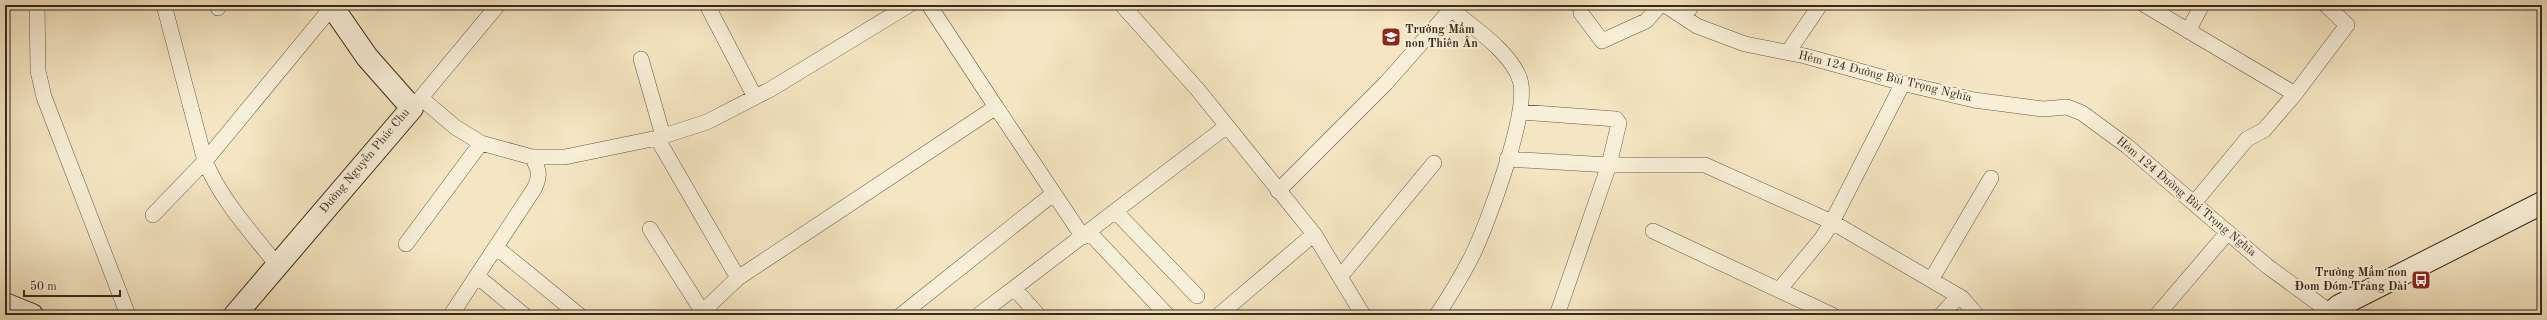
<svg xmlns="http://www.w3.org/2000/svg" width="2547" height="320" font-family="'Old Standard TT',serif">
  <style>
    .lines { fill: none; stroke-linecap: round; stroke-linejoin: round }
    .street-casing { stroke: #665844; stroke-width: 16 }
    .secondary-casing { stroke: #36291a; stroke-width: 24 }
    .street { stroke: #f8efd8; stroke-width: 15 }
    .secondary { stroke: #f8efd8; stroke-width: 22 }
    .labels { text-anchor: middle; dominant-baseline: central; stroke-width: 4; stroke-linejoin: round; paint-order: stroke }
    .poi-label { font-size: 12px; font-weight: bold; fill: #36291a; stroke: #f8efd8; text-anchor: start }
    .street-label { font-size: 12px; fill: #36291a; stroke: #f8efd8 }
  </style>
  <rect width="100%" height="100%" fill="#f5e6c3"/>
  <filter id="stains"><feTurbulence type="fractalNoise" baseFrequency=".005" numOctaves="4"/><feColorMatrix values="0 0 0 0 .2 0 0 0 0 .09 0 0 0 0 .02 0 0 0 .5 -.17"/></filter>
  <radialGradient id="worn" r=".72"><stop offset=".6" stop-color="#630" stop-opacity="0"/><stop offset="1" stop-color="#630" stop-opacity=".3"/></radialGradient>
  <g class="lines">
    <!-- street casing -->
    <g class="street-casing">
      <path id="street" d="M37,5L38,71L44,97L128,315
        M164,5L205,161C221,200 251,232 277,265
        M217,5L218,8
        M707,5L755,97
        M929,5L996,107
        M1122,5L1198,90L1314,234L1363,315
        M1665,5L1697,26L1745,44L1805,56L1910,85L1974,100L2043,109L2067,107L2082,113L2127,146L2267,266L2330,312
        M2145,5L2295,94L2264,130L2247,139L2194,203
        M1581,13L1602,41L1646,21L1660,5
        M1684,17L1692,5
        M2188,31L2202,5
        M1788,52L1820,5
        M641,59L663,136
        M2295,94L2347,25L2326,5
        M421,98L455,127L481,143L532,157H565L657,138L707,122L771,89L909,5
        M414,106L498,5
        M1520,112L1616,119L1619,123L1609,165L1557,315
        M657,138L738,278
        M1507,159L1609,165H1705L1832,222L1962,298L1977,315
        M1278,191L1386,83L1455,5
        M1115,211L1197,296
        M153,215L205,161L332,7
        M650,229L702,311
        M1653,231L1832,315
        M1089,232L1167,315
        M406,244L481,143
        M497,248L579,315
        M478,277L524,315
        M1340,277L1434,163
        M1931,280L1991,178
        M1014,288L1038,315
        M1779,290L1822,238L1832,222L1903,83
        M980,314L1227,126
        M451,315L534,189C541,175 539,170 532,157
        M699,315L738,278L996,107L1083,237
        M901,315L1053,194
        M1219,315L1314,234
        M1437,315C1449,297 1461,277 1471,258C1487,226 1530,111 1520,80C1512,53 1473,27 1451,9
        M1941,315L1959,296
        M2157,315L2228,232"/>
    </g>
    <!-- secondary casing -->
    <g class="secondary-casing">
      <path id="secondary" d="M5,304L32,315
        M235,315L412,108L367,57L331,5
        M2328,315L2339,306L2542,203"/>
    </g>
    <!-- street -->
    <use href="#street" class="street"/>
    <!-- secondary -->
    <use href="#secondary" class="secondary"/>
  </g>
  <!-- icons -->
  <defs>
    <g id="school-square" transform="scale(1)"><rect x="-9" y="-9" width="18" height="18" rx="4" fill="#8f2418" stroke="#f8efd8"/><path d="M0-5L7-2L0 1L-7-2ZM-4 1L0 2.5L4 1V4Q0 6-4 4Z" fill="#fff"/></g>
    <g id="bus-square" transform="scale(1)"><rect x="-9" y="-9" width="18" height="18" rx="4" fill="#8f2418" stroke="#f8efd8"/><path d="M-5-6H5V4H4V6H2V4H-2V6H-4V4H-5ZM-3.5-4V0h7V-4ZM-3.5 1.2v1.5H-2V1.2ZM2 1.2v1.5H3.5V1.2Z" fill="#fff"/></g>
  </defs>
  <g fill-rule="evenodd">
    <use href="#school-square" x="1391" y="37"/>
    <use href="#bus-square" x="2421" y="280"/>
  </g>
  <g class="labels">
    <!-- poi labels -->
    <g class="poi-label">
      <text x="1405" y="30">Trường Mầm<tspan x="1405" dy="14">non Thiên Ân</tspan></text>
      <text x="2407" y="273" text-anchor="end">Trường Mầm non<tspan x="2407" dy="14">Đom Đóm Trảng Dài</tspan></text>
    </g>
    <!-- street labels -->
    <g class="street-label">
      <text transform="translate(1885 77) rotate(14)">Hẻm 124 Đường Bùi Trọng Nghĩa</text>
      <text transform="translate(365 161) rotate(-50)">Đường Nguyễn Phúc Chu</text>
      <text transform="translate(2186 197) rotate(40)">Hẻm 124 Đường Bùi Trọng Nghĩa</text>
    </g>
  </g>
  <!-- margin -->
  <rect width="2547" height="320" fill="none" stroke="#f5e6c3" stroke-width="20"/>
  <rect x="6" y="6" width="2535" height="308" fill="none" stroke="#36291a" stroke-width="2"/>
  <rect x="10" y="10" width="2527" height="300" fill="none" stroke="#36291a"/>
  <!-- scale -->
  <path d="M24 290v6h96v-6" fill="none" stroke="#36291a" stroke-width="2"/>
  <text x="30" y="290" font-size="12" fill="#36291a" stroke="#f8efd8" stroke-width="3" paint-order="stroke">50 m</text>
  <rect width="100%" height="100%" filter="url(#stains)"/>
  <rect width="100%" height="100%" fill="url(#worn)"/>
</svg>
